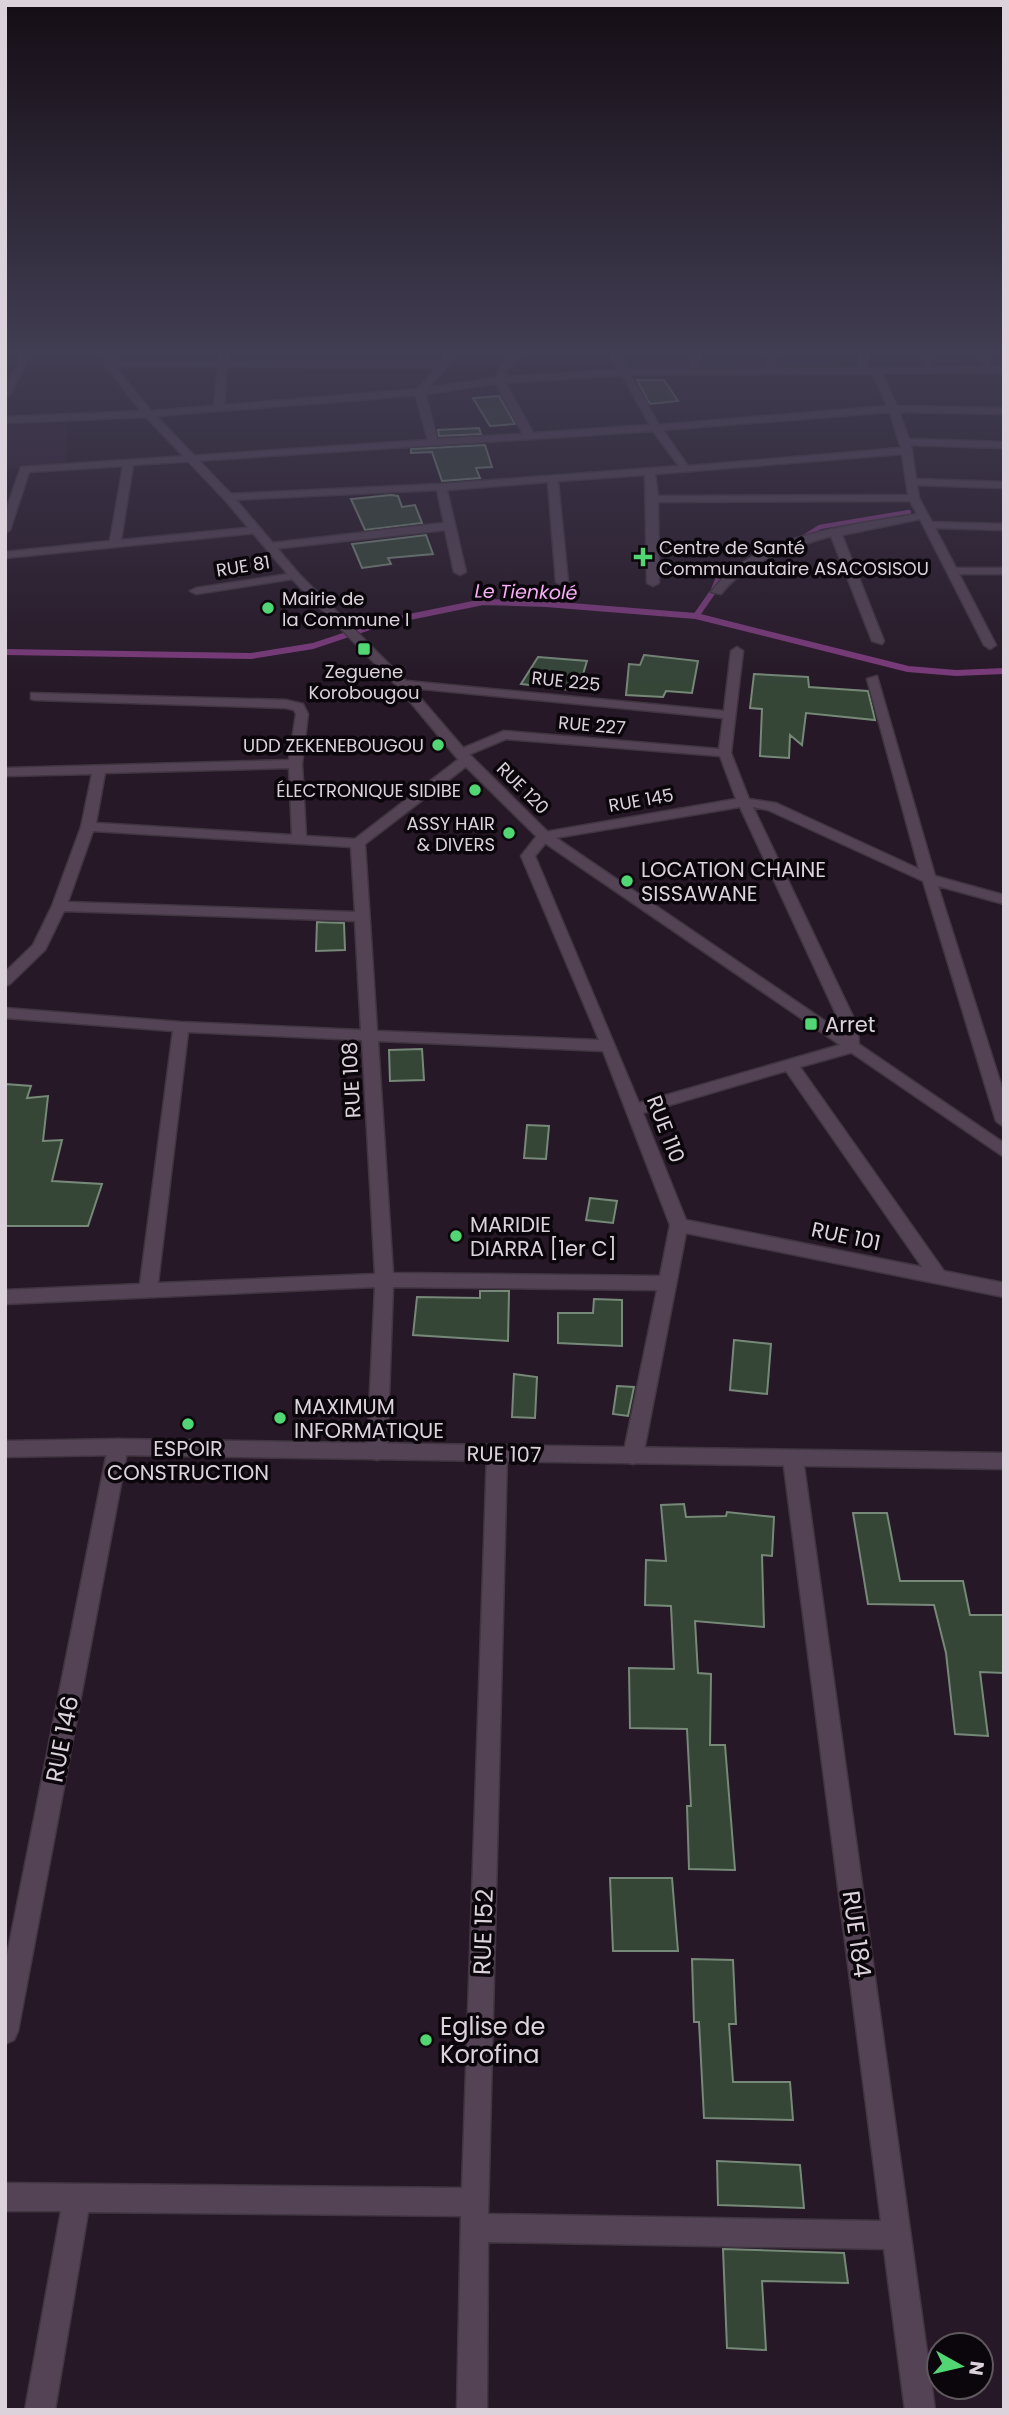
<svg xmlns="http://www.w3.org/2000/svg" width="1009" height="2415" font-family="Poppins,sans-serif">
  <style>
    .built { fill: #301d30 }
    .lines { fill: none; stroke-linecap: round; stroke-linejoin: round }
    .stream-far1 { stroke: #7b3a7b; stroke-width: 4.5 }
    .stream { stroke: #7b3a7b; stroke-width: 6 }
    .building { fill: #354637; stroke: #768978; stroke-width: 2 }
    .street-casing { stroke: #403540; stroke-width: 3 }
    .secondary-casing { stroke: #403540; stroke-width: 3 }
    .street { fill: #544354; fill-rule: evenodd }
    .secondary { fill: #544354; fill-rule: evenodd }
    .poi-dot { fill: #51d673; stroke: #0b060b; stroke-width: 2.5 }
    .labels { text-anchor: middle; dominant-baseline: central; stroke-width: 7; stroke-linejoin: round; paint-order: stroke }
    .far-poi-label { font-size: 18px; fill: #dcd2db; stroke: #0b060b; text-anchor: end }
    .far-street-label { font-size: 18px; fill: #dcd2db; stroke: #0b060b }
    .far-water-label { font-size: 19px; font-style: italic; fill: #f7aef5; stroke: #0b060b }
    .poi-label { font-size: 21px; fill: #dcd2db; stroke: #0b060b; text-anchor: start }
    .street-label { font-size: 21px; fill: #dcd2db; stroke: #0b060b }
    .near-street-label { font-size: 24px; fill: #dcd2db; stroke: #0b060b }
    .near-poi-label { font-size: 24px; fill: #dcd2db; stroke: #0b060b; text-anchor: start }
  </style>
  <rect width="100%" height="100%" fill="#261826"/>
  <!-- built -->
  <path class="built" d="M67,422L66,464L5,469V425Z"/>
  <g class="lines">
    <!-- stream-far1 -->
    <path class="stream-far1" d="M801,539L820,527L909,512
      M711,595L717,580L738,567"/>
    <!-- stream -->
    <path class="stream" d="M696,616L712,593
      M5,652L251,656L313,646L385,622L483,602L546,604L696,616L908,669L956,673L1004,671"/>
  </g>
  <!-- building -->
  <path class="building" d="M637,380H664L678,401L650,404Z
    M499,396L515,424L490,426L473,398Z
    M479,428L481,434L439,436L438,430Z
    M485,445L492,467L476,468L480,478L442,481L432,452L411,453V449Z
    M391,495L398,496L402,507L415,505L422,523L365,530L351,499Z
    M426,535L433,554L388,558L391,564L362,568L352,544Z
    M644,655L698,661L692,693L666,691L663,697L626,695L629,664L640,665Z
    M538,657L587,661L578,691L521,684Z
    M754,674L808,677L809,687L868,691L875,720L806,713L802,745L790,735L789,758L760,756L762,709L750,708Z
    M317,922L344,923L345,950L316,951Z
    M422,1049L424,1080L390,1081L389,1050Z
    M5,1084L31,1086L27,1098L48,1096L43,1141L62,1140L52,1181L102,1184L88,1226H5Z
    M527,1125L549,1126L546,1159L524,1158Z
    M590,1198L617,1201L613,1223L586,1220Z
    M480,1291H509L508,1341L413,1335L417,1297L480,1298Z
    M594,1299L622,1300V1346L558,1343V1313H593Z
    M734,1340L771,1344L767,1394L730,1390Z
    M514,1374L537,1377L535,1418L512,1417Z
    M617,1386L634,1387L628,1416L613,1414Z
    M684,1504L686,1517L726,1516L727,1512L774,1517L772,1556L762,1555L764,1627L695,1621L698,1673L711,1674L710,1745H725L735,1870L689,1869L687,1806H691L687,1729L630,1728L629,1668L674,1669L671,1606L645,1605L646,1560L666,1561L661,1505Z
    M853,1513H887L900,1581H963L970,1615H1004V1673L980,1672L988,1736L955,1734L946,1653L934,1605L868,1604Z
    M610,1878H672L678,1951H613Z
    M692,1959L733,1960L736,2024H729L733,2082H790L793,2120L704,2118L699,2022H694Z
    M717,2161L800,2165L804,2208L718,2205Z
    M723,2249L844,2253L848,2283L762,2281L766,2350L727,2348Z"/>
  <g class="lines">
    <!-- street casing -->
    <g class="street-casing">
      <path id="street" d="M24,353H32L10,395L5,398V386Z
        M220,353H228V362H441L450,353H458L425,392L437,439L523,434L494,380L501,365L517,353H526L508,368L504,380L533,433L650,425L610,353H618L659,425L887,406L871,370L876,367L881,370L897,406L1004,408V414L899,412L909,439L1004,442V448L911,445L916,479L1004,482V488L917,485L919,498L932,522L1004,524V530L935,528L956,568H1004V574H959L996,645L990,649L984,645L920,519L842,535L884,641L882,644L872,641L831,536C791,548 747,560 721,594L711,592C752,535 852,525 917,514L910,501L658,502L659,583L653,586L647,583L645,475L558,481L568,582L562,585L556,582L548,482L447,490L466,572L460,575L454,572L445,530L272,549L267,546L272,543L444,523L437,490L228,500L223,497L228,494L441,484L679,466L653,431L133,465L121,540L257,527L262,530L257,533L5,558V552L110,541L123,466L29,472L10,530L5,533V513L21,467L428,440L415,392L436,368L227,367L224,407L219,410L214,407L218,367H109L104,364L109,361L219,362ZM890,412L901,448L688,466L663,430ZM902,454L908,495L658,496L655,474Z
        M691,353H699L698,374L690,372Z
        M768,353H776V371L771,374L766,371Z
        M859,353H867V373L859,371Z
        M920,353H928L934,372H928Z
        M975,353H983L993,371H987Z
        M295,573L299,574V578L196,594L190,591L196,588Z
        M737,647L743,651L731,753L749,799L776,803L919,869L867,679L877,676L935,876L1004,895V904L938,886L1004,1094V1127L996,1121L923,881L768,810L753,807L858,1027L859,1047L857,1051L800,1067L944,1271L1004,1283V1297L686,1233L643,1456L640,1462L633,1464L626,1462L623,1456L657,1290L393,1287L387,1452L384,1458L377,1460L370,1458L367,1452L375,1287L5,1304V1290L140,1284L173,1031L5,1018V1008L181,1022L361,1030L355,921L64,911L45,950L10,984L5,986V972L33,945L52,906L81,827L92,774L5,776V768L289,760L296,714L294,710L286,708L35,700L31,699V693L286,700L303,704L308,714L302,764L306,836L355,839L460,758L455,754L456,751L504,731L719,749L723,718L401,687L397,686V680L724,711L731,651ZM506,739L720,756L736,799L539,833L521,856L599,1040L377,1031L365,844L472,762L474,759L468,755ZM289,768L292,835L96,823L105,773ZM740,807L842,1027L843,1044L639,1103L535,856L549,839ZM93,831L351,847L355,912L68,902ZM188,1032L362,1040L375,1274L158,1283ZM378,1041L603,1051L670,1225L660,1276L393,1273ZM786,1071L922,1267L686,1220L643,1113Z
        M118,1439L125,1441L128,1447L18,2031L14,2040L5,2044V1965L108,1447L111,1441Z
        M497,1446L504,1448L507,1454L488,2214L881,2221L783,1459L786,1453L793,1451L800,1453L803,1459L935,2410H905L884,2249L488,2242L487,2410H457L461,2216L88,2212L55,2410H25L61,2211H5V2183L462,2188L487,1454L490,1448Z"/>
    </g>
    <!-- secondary casing -->
    <g class="secondary-casing">
      <path id="secondary" d="M104,353H112L113,364L151,411L420,389L499,377L626,369L1004,367V373L626,375L499,383L420,395L156,416L232,495L299,574L405,680L466,751L549,833L1004,1143V1157L539,839L456,757L397,686L291,578L224,499L146,417L5,423V417L141,411L104,364Z
        M118,1439L1004,1453V1469L118,1455L5,1457V1441Z"/>
    </g>
    <!-- street -->
    <use href="#street" class="street"/>
    <!-- secondary -->
    <use href="#secondary" class="secondary"/>
  </g>
  <!-- sky -->
  <linearGradient id="sky" x2="0" y2="1"><stop stop-color="#150d15"/><stop offset="0.51" stop-color="#413d52"/><stop offset="1" stop-color="#413d52" stop-opacity="0"/></linearGradient>
  <rect width="1009" height="691" fill="url(#sky)"/>
  <!-- markers -->
  <g class="poi-dot">
    <path d="M639.5 546.5h7v7h7v7h-7v7h-7v-7h-7v-7h7z"/>
    <circle cx="268" cy="608" r="7"/>
    <rect x="357" y="642" width="14" height="14" rx="3.5"/>
    <circle cx="438" cy="745" r="7"/>
    <circle cx="475" cy="790" r="7"/>
    <circle cx="509" cy="833" r="7"/>
    <circle cx="627" cy="881" r="7"/>
    <rect x="804" y="1017" width="14" height="14" rx="3.5"/>
    <circle cx="456" cy="1236" r="7"/>
    <circle cx="280" cy="1418" r="7"/>
    <circle cx="188" cy="1424" r="7"/>
    <circle cx="426" cy="2040" r="7"/>
  </g>
  <g class="labels">
    <!-- far-poi labels -->
    <g class="far-poi-label">
      <text x="659" y="547" text-anchor="start">Centre de Santé<tspan x="659" dy="21">Communautaire ASACOSISOU</tspan></text>
      <text x="282" y="598" text-anchor="start">Mairie de<tspan x="282" dy="21">la Commune I</tspan></text>
      <text x="364" y="671" text-anchor="middle">Zeguene<tspan x="364" dy="21">Korobougou</tspan></text>
      <text x="424" y="745">UDD ZEKENEBOUGOU</text>
      <text x="461" y="790">ÉLECTRONIQUE SIDIBE</text>
      <text x="495" y="823">ASSY HAIR<tspan x="495" dy="21">&amp; DIVERS</tspan></text>
    </g>
    <!-- far-street labels -->
    <g class="far-street-label">
      <text transform="translate(243 566) rotate(-9)">RUE 81</text>
      <text transform="translate(566 681) rotate(6)">RUE 225</text>
      <text transform="translate(592 725) rotate(5)">RUE 227</text>
      <text transform="translate(523 788) rotate(45)">RUE 120</text>
      <text transform="translate(641 800) rotate(-10)">RUE 145</text>
    </g>
    <!-- far-water labels -->
    <g class="far-water-label">
      <text transform="translate(526 592) rotate(1)">Le Tienkolé</text>
    </g>
    <!-- poi labels -->
    <g class="poi-label">
      <text x="641" y="869">LOCATION CHAINE<tspan x="641" dy="24">SISSAWANE</tspan></text>
      <text x="825" y="1024">Arret</text>
      <text x="470" y="1224">MARIDIE<tspan x="470" dy="24">DIARRA [1er C]</tspan></text>
      <text x="294" y="1406">MAXIMUM<tspan x="294" dy="24">INFORMATIQUE</tspan></text>
      <text x="188" y="1448" text-anchor="middle">ESPOIR<tspan x="188" dy="24">CONSTRUCTION</tspan></text>
    </g>
    <!-- street labels -->
    <g class="street-label">
      <text transform="translate(351 1080) rotate(-93)">RUE 108</text>
      <text transform="translate(666 1129) rotate(69)">RUE 110</text>
      <text transform="translate(846 1236) rotate(12)">RUE 101</text>
      <text transform="translate(504 1454) rotate(1)">RUE 107</text>
    </g>
    <!-- near-street labels -->
    <g class="near-street-label">
      <text transform="translate(62 1739) rotate(-79)">RUE 146</text>
      <text transform="translate(483 1932) rotate(-88)">RUE 152</text>
      <text transform="translate(857 1934) rotate(82)">RUE 184</text>
    </g>
    <!-- near-poi labels -->
    <g class="near-poi-label">
      <text x="440" y="2026">Eglise de<tspan x="440" dy="28">Korofina</tspan></text>
    </g>
  </g>
  <!-- border -->
  <rect width="1009" height="2415" fill="none" stroke="#dcd2db" stroke-width="14"/>
  <!-- north arrow -->
  <g transform="translate(960 2366) rotate(98)"><circle r="33" fill="#0b060b" stroke="#5f585e" stroke-width="2"/>
  <path d="M0-5L12 26L0 18L-12 26Z" fill="#51d673"/>
  <text y="-10" font-size="19" font-weight="bold" text-anchor="middle" fill="#dcd2db">N</text>
  </g>
</svg>
